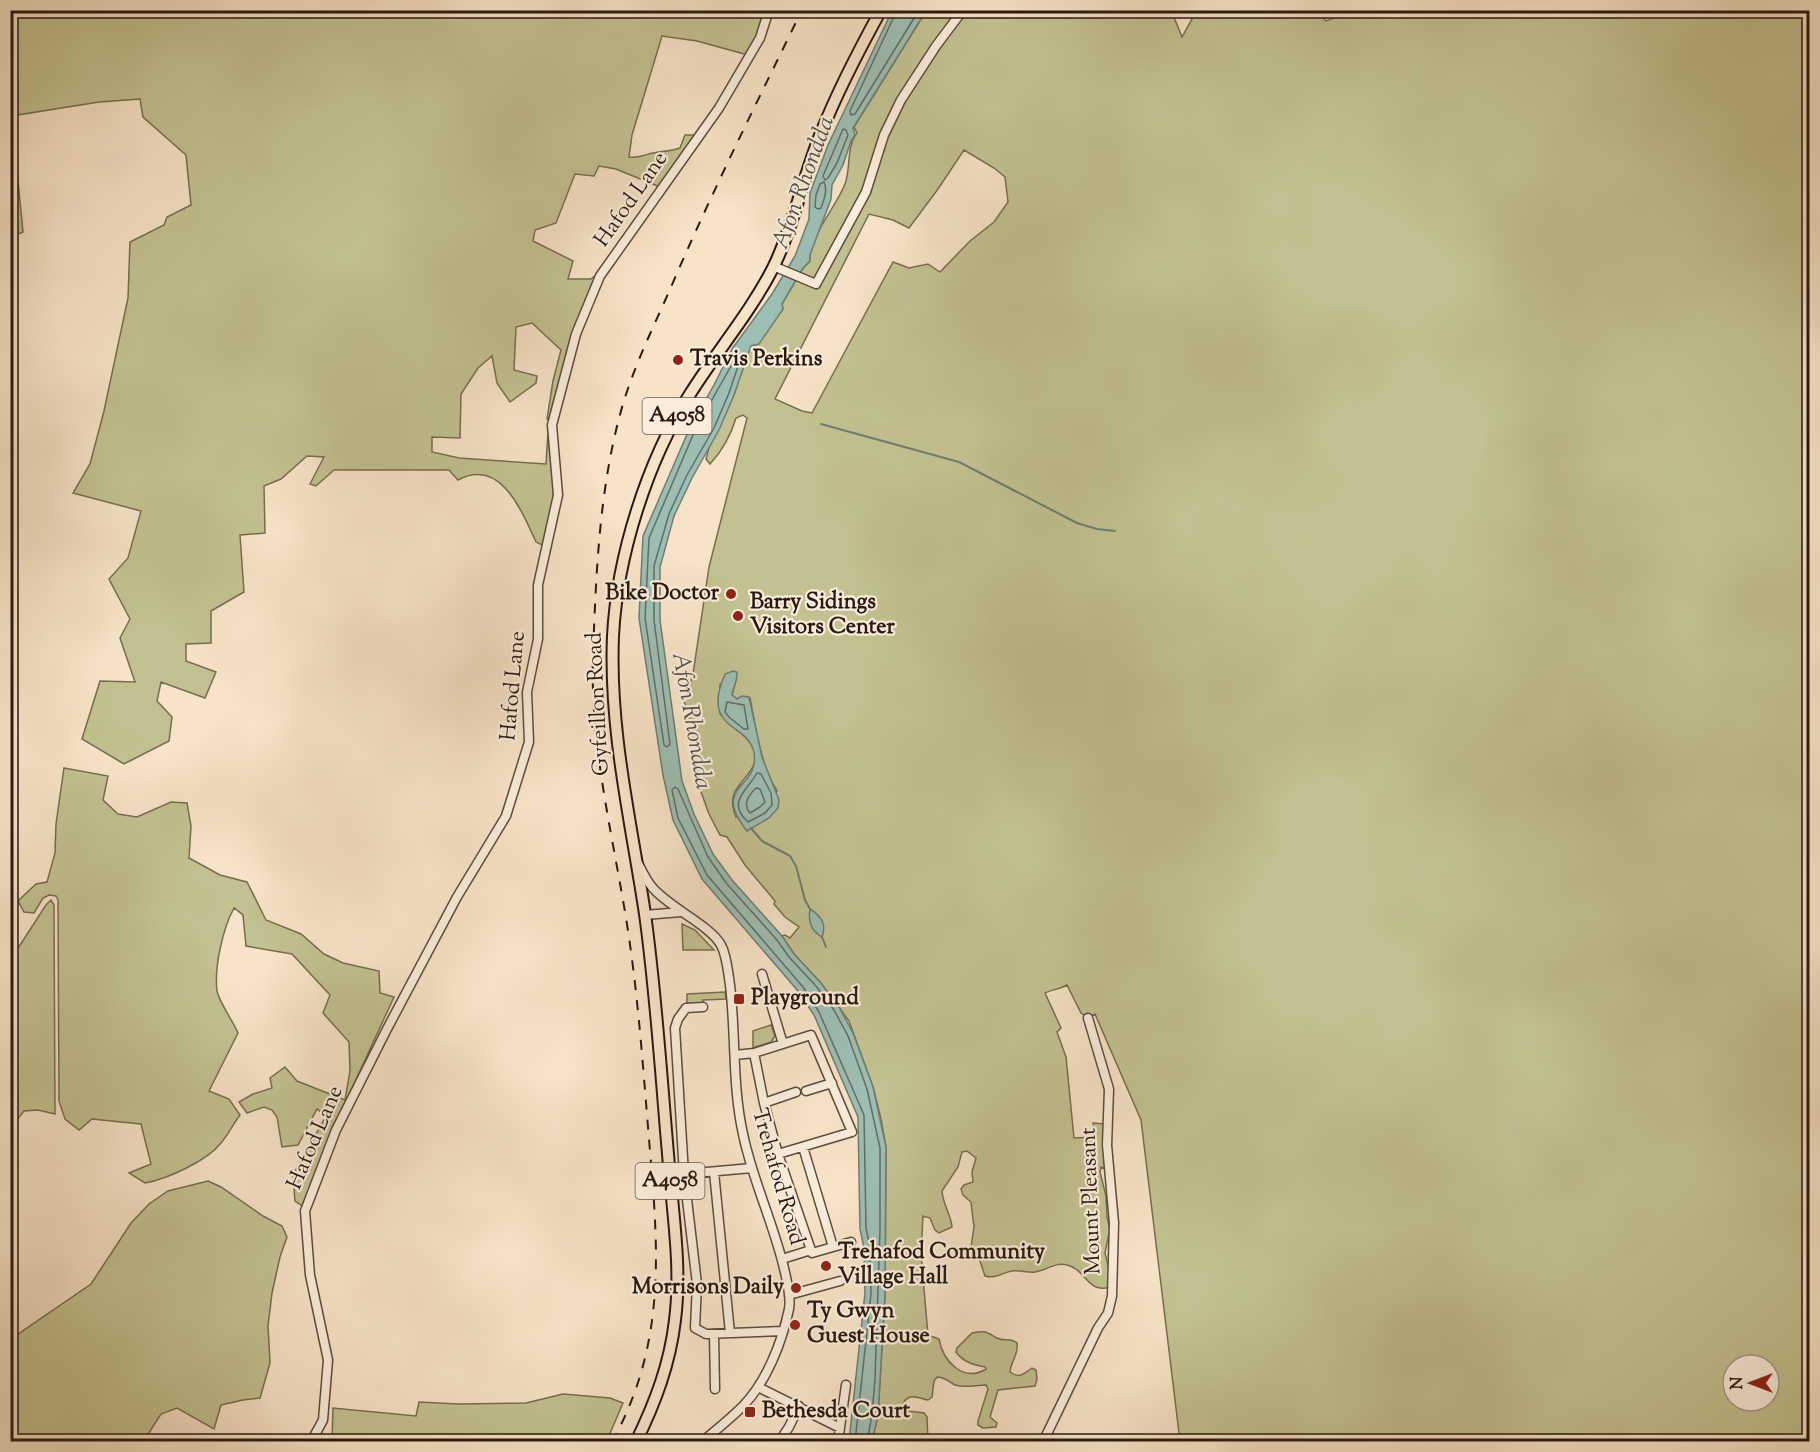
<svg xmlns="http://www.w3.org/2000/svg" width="1820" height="1452" font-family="'Sorts Mill Goudy',serif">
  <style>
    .green { fill: #c3c191; stroke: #766d51; stroke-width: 1.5; fill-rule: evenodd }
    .water { fill: #9dbeb3; stroke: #6f7c72; stroke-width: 1.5 }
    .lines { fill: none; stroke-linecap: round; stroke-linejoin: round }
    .shore { stroke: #636c62; stroke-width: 1.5 }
    .stream { stroke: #6f7c72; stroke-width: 2 }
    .minor-casing { stroke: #5c4c3e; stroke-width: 11 }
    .major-casing { stroke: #291911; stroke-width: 14 }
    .minor { stroke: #faeddb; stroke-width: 8 }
    .major { stroke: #f7e3c7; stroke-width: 10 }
    .rail { stroke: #291911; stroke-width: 2; stroke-dasharray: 10 10; stroke-linecap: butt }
    .poi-dot { fill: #8f2418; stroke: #faeddb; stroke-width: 2 }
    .labels { text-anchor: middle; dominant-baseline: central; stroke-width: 4.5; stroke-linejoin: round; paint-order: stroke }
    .shield { fill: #faeddb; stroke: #68594e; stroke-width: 1.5 }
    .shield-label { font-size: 21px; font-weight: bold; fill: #291911 }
    .street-label { font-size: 22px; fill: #291911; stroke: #faeddb }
    .poi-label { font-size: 22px; font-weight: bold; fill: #291911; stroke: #faeddb; text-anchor: start }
    .water-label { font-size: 24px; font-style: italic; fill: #52534a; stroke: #faeddb }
  </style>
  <rect width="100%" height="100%" fill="#f7e3c7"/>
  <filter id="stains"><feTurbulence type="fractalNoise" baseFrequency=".00333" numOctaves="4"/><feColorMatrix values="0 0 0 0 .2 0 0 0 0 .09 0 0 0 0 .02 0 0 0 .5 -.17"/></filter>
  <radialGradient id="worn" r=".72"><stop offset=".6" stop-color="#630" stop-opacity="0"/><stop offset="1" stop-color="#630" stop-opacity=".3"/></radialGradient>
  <!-- green -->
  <path class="green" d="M1197,10L1316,11L1326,21L1337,17L1340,10L1809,11V1441H1180L1141,1120L1095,1014L1088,1018L1081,1013L1067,985C1059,990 1053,989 1045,993L1061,1028L1057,1032L1066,1057L1074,1138L1095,1137L1093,1123L1106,1124L1109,1170L1101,1167L1100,1172L1106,1196L1107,1217L1110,1229L1105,1253L1111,1277L1110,1287C1087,1294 1086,1269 1067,1265C1055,1262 1047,1270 1035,1272C1028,1273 1020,1270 1012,1271C1001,1273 996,1279 985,1276L979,1258L971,1247L974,1227L971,1202L963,1195L961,1189L964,1185L973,1182L972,1172L976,1158L967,1151L962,1152L958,1167L942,1191C943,1205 951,1215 952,1227L939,1233L935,1230L930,1218L923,1216L921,1254L928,1335L939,1339C943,1361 963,1383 986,1369L985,1367C974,1365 963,1362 956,1352L957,1348L972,1333C986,1330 986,1332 997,1338C1004,1342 1010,1337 1017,1343C1019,1354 1011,1361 1010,1372C1020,1379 1023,1374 1032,1368L1036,1370L1037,1379L1035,1386L998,1390L990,1417L997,1423L996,1427L983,1428L978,1425V1421L988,1389L986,1385C976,1385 965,1388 955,1385C949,1382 945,1377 937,1377L934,1381L932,1397L928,1400C918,1398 910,1393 904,1402V1408L909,1411L924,1413L927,1417L928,1441H872L878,1416L885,1295L886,1147L881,1119L873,1087L849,1021L820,982L794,954L782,936L785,935L790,938L799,927L785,917L774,904L775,901L745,865L727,837L720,835L709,814L700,789L691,743V723L684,701L693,674L709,567L747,418L743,415L736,418C731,435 723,450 710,464L706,459L709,447L734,395L748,351L783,309L782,304L803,268L810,261C808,237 837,206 845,184C851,168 846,147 857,133L854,127L926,11H1169L1173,15L1182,37ZM964,150L994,168L1005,177L1008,202L994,222L970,241L940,272L928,264L909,268L893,262L812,413L802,411L775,399L869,214L893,220L909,228L938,189ZM736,680L732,695L737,699L750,698C756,729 760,763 777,791L736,817C733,810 731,802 734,794C740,778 765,767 751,744C745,735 728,722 720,714V684ZM1733,1365H1769V1401H1733Z
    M11,11H767L758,37L748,55L697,41L662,36L632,135L629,157C639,158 641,156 649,154C660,151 669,152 680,148L685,135H697L660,187L616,169L599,166L594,176L575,174L556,223L535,230L533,241L573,261L568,279H591L597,274L552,420L547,419L553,381L561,350L532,323L516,327L514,370L537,376L536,383L510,402L497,383L492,356L478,368L461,394L460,438L432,437V452L459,458L546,464L548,432H551L555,485L554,502L544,546L536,542C522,512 501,457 458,480L449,470H334L316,486L310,484L324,457L307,456L281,479L264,486L265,533L240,535L244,592L211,611V643L186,644V661L216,672L205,698L161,682L157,701L172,717L169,741L124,764L82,739L100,681L135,682L120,638L130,619L109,579L128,558L141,511L73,493L90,464L104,411L128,298L130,242L164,225L167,217L191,205L186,155L143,117L140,99L99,102L11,116Z
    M10,150L16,160L23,232L11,237Z
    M64,768L108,776L103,800L118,814L137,817L171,802L187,803L191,826L189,858L220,875L247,882L266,920L301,934L324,954L343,963L379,971L380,993L394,997L354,1084L304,1207L295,1201L293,1175L326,1116L317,1109L298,1145L282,1147L277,1117L272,1110L264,1107L247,1113L239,1102L253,1094L272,1088L270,1078L285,1067L297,1081L345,1100L350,1071L349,1042L323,1013L330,995L292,954L246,946L243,915L234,908C223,928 214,967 217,991C219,1002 233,1021 238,1033L209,1091L229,1099L240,1115C233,1124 228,1135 221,1143C207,1161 167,1179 145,1183L129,1173L151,1164L141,1124L92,1119L79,1130L65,1119L59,1101L58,900L56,896L49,895L43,898L34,913L24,912L18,901L36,884L47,882L55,853L56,824Z
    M51,900L54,905L55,1114L38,1110L24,1111L11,1127V959L46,905Z
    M682,924L695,930L714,950H683Z
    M725,992L726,999L703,1000V1003L687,1004V994Z
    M771,1025L775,1036L771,1042L753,1048V1031Z
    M208,1181L221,1187L263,1216L282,1226L287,1237L280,1257L272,1293L268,1326L270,1363L260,1398L243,1400L221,1405L214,1429L177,1408L161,1414L145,1439L135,1437L134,1441H11V1339L91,1284L131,1223L149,1204L168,1191Z
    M563,1394L610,1398L623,1403L608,1438L606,1437L603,1442L332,1441L333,1408L416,1416L419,1402L458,1404L526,1403Z"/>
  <!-- water -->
  <path class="water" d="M892,11H926L853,128L855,135L851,141L843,165L832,185L831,199L810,255V261L803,268L782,304L783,309L759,344L751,346L734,395L719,430L692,478L674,516L660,567V620L682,781L694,814L713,854L732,880L782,936L794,954L820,982L839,1007L853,1033L873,1087L886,1147L885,1295L878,1416L872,1441H849L865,1293L864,1248L860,1229L858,1117L814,1015L798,991L702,879L673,820L663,775L639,618L643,536L691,425L714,385L732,349L772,294L795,256L809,219L810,193L828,145Z
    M733,671L737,672C738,680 733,687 732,695L737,699L742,696L749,697L762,757L779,800L778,808L769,818L747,831C710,784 760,790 754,753C749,722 700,732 725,674Z
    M810,909C821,916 827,924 822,937C811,931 808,921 810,909Z"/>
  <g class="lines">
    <!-- shore -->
    <path class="shore" d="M897,10L850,111L851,115L855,114L919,10
      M843,129L846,130L848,135L837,163L828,178L825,180L823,176Z
      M824,182C828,189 824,200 821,208L818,209L815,207L816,195L820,184Z
      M735,359L739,363L729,393L714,428L687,475L669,514L654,566V620L670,744L667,747L664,745L645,618L649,538L696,428Z
      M727,702L744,705L748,729H744L730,718L725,712Z
      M757,773L761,774L771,793L772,805L765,813L748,822C726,802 747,791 757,773Z
      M756,788L760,789L765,802L760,807L750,813C742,804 749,795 756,788Z
      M855,1442L871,1294L870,1248L866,1228L864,1115L819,1012L803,987L707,875L678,818L672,790L675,787L678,789L708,857L727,884L777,940L789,957L816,986L834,1010L848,1036L867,1089L880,1148V1230L875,1379L872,1415L867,1442"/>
    <!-- stream -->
    <path class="stream" d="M821,424L959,462L1077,523L1097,529L1115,531
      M751,828L762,841L790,856L796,866L805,900L810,909
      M822,937L826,947"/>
    <!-- minor casing -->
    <g class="minor-casing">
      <path id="minor" d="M773,266L816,284L866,192L884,135L901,100L936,46L963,10
        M638,863C642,871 646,880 652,887C668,907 710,925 721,945C727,956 728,972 730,985C736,1034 732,1085 743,1134C753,1183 776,1228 786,1277C788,1287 791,1298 789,1309C782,1342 767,1381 743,1406C730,1419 716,1430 702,1442
        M645,915L681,912
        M762,974L783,1044
        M703,1007L686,1008L678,1019L675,1028L684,1174L697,1284L695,1328L706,1334L783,1331
        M754,1053L764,1103L778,1154L812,1253L833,1247L803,1147
        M735,1055L754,1053L811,1035L852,1132L778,1154
        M806,1091L832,1083
        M764,1103L796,1092
        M714,1172L730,1333
        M684,1174L752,1168
        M833,1247L851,1242
        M782,1259L811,1250
        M789,1295L840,1281
        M714,1334L715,1389
        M758,1387L840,1428
        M311,1442L323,1420L328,1360L310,1275L305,1211L336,1130L387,1029L457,897L506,816L529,742L527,692L538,639V585L558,495L552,425L576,334L600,276L719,108L760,38L769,10
        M779,1442L789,1427L799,1406
        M838,1442L846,1385
        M1043,1442L1098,1328L1108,1313L1112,1296L1114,1223L1107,1145L1109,1089L1088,1018"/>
    </g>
    <!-- major casing -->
    <g class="major-casing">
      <path id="major" d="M636,1442C655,1403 670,1364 675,1320C682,1266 672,1209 668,1154C661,1074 656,993 645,914C631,821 609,730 613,636C617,557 647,461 690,394C717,351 750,313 773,268C794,225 803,177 821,133C838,90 859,50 881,10"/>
    </g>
    <!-- minor -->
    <use href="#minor" class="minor"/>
    <!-- major -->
    <use href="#major" class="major"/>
    <!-- rail -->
    <path class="rail" d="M612,1442C665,1346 659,1256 650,1151C643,1069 638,987 624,906C610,824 590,740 593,655C596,575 599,490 621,411C632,371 651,332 668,294C709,198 756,104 802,10"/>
  </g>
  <!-- markers -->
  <g class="poi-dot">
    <circle cx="678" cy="360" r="6"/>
    <circle cx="731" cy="594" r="6"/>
    <circle cx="738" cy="616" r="6"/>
    <rect x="733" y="993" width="12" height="12" rx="3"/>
    <circle cx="826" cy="1266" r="6"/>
    <circle cx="796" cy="1288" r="6"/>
    <circle cx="795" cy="1325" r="6"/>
    <rect x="744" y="1406" width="12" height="12" rx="3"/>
  </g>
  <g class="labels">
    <!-- shield labels -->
    <g class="shield">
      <rect x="642.5" y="398" width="69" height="36" rx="4.5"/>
      <rect x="635.5" y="1163" width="69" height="36" rx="4.5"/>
    </g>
    <g class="shield-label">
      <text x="677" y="416">A4058</text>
      <text x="670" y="1181">A4058</text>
    </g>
    <!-- street labels -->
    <g class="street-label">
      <text transform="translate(632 200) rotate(-55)">Hafod Lane</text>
      <text transform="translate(514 686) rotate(-85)">Hafod Lane</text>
      <text transform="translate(599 704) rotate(-93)">Gyfeillon Road</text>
      <text transform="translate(316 1138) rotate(-67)">Hafod Lane</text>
      <text transform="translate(777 1177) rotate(74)">Trehafod Road</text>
      <text transform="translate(1092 1201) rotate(-92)">Mount Pleasant</text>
    </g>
    <!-- poi labels -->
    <g class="poi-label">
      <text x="690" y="360">Travis Perkins</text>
      <text x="719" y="594" text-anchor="end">Bike Doctor</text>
      <text x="750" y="603">Barry Sidings<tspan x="750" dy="25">Visitors Center</tspan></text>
      <text x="751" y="999">Playground</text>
      <text x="838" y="1253">Trehafod Community<tspan x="838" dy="25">Village Hall</tspan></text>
      <text x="784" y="1288" text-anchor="end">Morrisons Daily</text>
      <text x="807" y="1312">Ty Gwyn<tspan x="807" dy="25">Guest House</tspan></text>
      <text x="762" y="1412">Bethesda Court</text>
    </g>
    <!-- water labels -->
    <g class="water-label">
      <text transform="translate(804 183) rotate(-70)">Afon Rhondda</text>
      <text transform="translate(691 721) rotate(80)">Afon Rhondda</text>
    </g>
  </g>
  <!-- margin -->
  <rect width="1820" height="1452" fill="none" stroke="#f7e3c7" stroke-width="36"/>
  <rect x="12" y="12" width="1796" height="1428" fill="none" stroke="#291911" stroke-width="3"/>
  <rect x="18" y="18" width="1784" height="1416" fill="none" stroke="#291911" stroke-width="1.5"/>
  <!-- north arrow -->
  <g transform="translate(1751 1383) rotate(270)"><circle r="28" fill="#faeddb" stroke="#a6988a" stroke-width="1.5"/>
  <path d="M0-4.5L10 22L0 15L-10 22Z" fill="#8f2418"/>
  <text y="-9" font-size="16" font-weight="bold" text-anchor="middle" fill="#291911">N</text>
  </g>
  <rect width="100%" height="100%" filter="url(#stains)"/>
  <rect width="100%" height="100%" fill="url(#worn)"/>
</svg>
